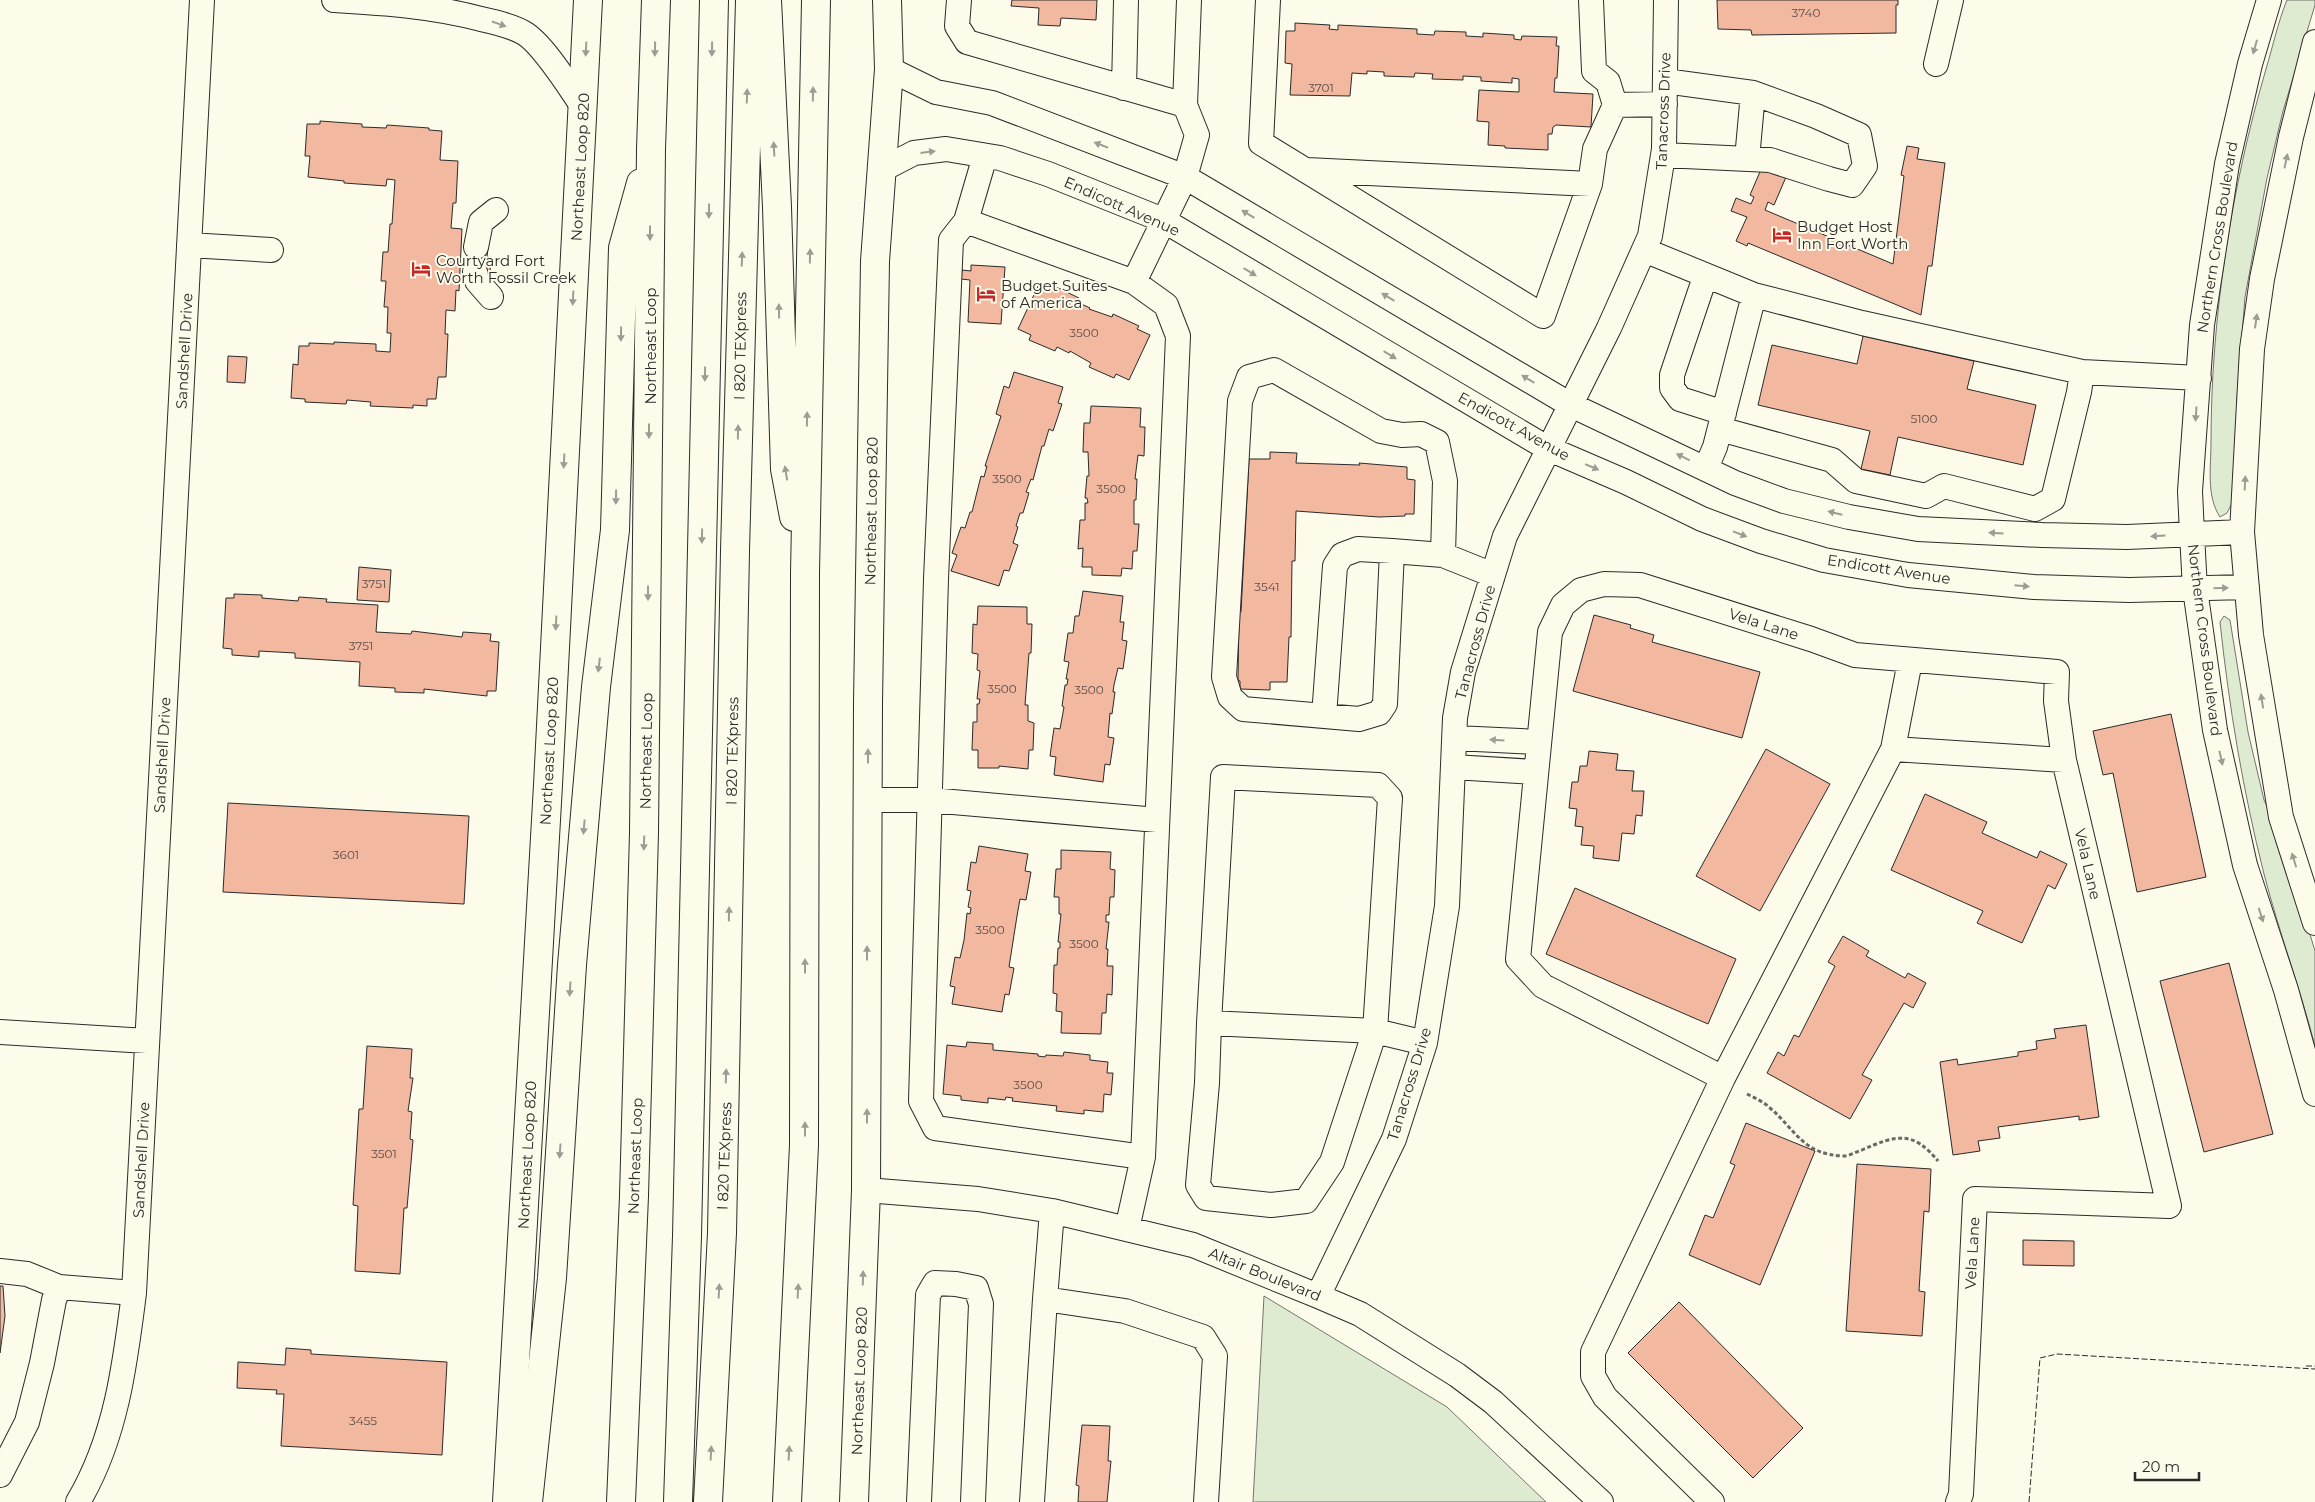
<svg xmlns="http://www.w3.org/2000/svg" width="2315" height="1502" font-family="Montserrat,sans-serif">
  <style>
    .green { fill: #deebd1; stroke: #74746e }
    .building { fill: #f2b8a0; stroke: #2b2b2b }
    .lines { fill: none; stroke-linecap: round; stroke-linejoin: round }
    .minor-casing { stroke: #2b2b2b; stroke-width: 26 }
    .major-casing { stroke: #2b2b2b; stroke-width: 30 }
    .highway-casing { stroke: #2b2b2b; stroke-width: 30 }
    .path { stroke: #6a6964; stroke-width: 3; stroke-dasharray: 4 2.5; stroke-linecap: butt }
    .minor { stroke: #fdfbea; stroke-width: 24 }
    .major { stroke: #fdfbea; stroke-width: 28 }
    .highway { stroke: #fdfbea; stroke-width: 28 }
    .fence { stroke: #2b2b2b; stroke-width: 1; stroke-dasharray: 6 2.5; stroke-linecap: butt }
    .oneway { fill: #9e9d94 }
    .labels { text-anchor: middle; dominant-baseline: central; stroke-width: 4; stroke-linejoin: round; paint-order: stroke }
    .number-label { font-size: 12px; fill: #5d4e48 }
    .street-label { font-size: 15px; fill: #2b2b2b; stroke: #fdfbea }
    .poi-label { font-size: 15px; fill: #2b2b2b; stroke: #fdfbea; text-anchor: start }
  </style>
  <rect width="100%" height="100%" fill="#fdfbea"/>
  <!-- green -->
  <path class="green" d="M2287,0H2315V5L2283,111L2267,178L2245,297L2237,399L2235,497L2227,513L2220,517C2206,496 2211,466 2211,443C2211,317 2231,189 2266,69C2273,46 2278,22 2287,0Z
    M2224,616L2230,620L2248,732L2264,800L2280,835L2315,951V1046C2300,988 2279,932 2264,874C2243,791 2229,707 2220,622Z
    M1264,1296L1447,1407L1546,1502H1253Z"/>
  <!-- building -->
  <path class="building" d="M1012,0H1097L1096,20L1061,18L1060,26L1038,25L1039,8L1011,6Z
    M1717,0H1898V5H1896V33L1752,35L1751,30L1718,29Z
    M1295,23L1330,25L1329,29L1338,30V25L1417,29V34L1434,35L1435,31L1466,32V36L1483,37V33L1514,35V39L1521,40L1522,36L1557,37L1556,46H1559L1557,78H1555L1554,92L1593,94L1591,127L1556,125L1553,127L1552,134H1548V150L1505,148V146L1488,145L1489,122L1477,121L1479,90L1519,92V79L1512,78V83L1481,81V77L1463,76V80L1432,79L1433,74L1415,73L1414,77L1384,76V72L1367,71V74L1352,73L1350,96L1290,95L1292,64L1285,63L1286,31H1295Z
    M320,121L362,124V127L386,128L387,125L429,128V130L442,131L440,160L458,161L456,203H453L451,228L462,229L459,291L456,290L455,311L446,310L445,334H448L446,377H438L436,399H427V406L413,405V408L370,406L371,402L347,400L346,404L305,402V399L291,398L293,364L298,365L299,346H309V343L334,344V342L376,344V351L390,352L391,333H387L388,307H384L386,281H381L383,252H388L390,224H392L395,180L387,179L386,186L344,183V181L308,177L310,156H305L307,124H320Z
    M1907,146L1919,148L1917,159L1945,163L1932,266H1928L1921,315L1748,243L1747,246L1736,241L1747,217L1731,211L1736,198L1751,204L1754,197L1750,195L1762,167L1786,177L1774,205L1768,202L1765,210L1893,264L1904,176L1901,175Z
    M468,247L488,248L487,257H491L490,273L466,271Z
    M971,265L1005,267L1001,324L968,322L970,280L961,279L962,270L971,271Z
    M1039,284L1052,290L1054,286L1079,298L1077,302L1090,308L1089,309L1112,317L1113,314L1139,326L1137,329L1150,335L1129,380L1116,374L1114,378L1089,367L1091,363L1070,351L1069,353L1057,347L1055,351L1029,340L1031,335L1018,329Z
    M1863,336L1974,361L1967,389L2036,405L2023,465L1898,437L1890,475L1861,469L1870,431L1758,405L1772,345L1857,364Z
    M228,356L247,357L245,383L227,382Z
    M1014,372L1063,387L1058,403L1062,404L1053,431L1049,429L1044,446H1042L1033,480L1031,479L1026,492L1029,493L1023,513H1020L1016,526L1018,527L1013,543L1018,545L1009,571L1004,570L999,586L951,571L957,555L952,553L961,527L965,528L970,512H972L981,476L984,477L987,466H985L1001,416L996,414L1004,386L1009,388Z
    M1091,406L1141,408L1140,427H1145L1144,456L1138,455L1135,479H1137L1136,500H1134V524H1139L1137,551H1133L1132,569L1122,568L1121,576L1092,575V567H1082L1083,548L1078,549L1080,520H1085V503H1088L1087,498H1085L1087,476H1089L1088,452H1083L1084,423H1090Z
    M1270,452L1297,453L1296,463L1360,465L1359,463L1407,467V479L1415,480L1414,514H1405V516L1379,517L1296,511L1295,561H1292L1291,637H1289L1287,682H1270V690L1240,689V681L1238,680L1239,612H1241L1249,459H1270Z
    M359,567L391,570L389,602L357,600Z
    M1083,591L1123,596L1120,622H1124L1122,640L1127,641L1123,669L1118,668L1114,685L1113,692H1115L1112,714L1110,713L1108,737L1114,738L1110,765L1105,764L1103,782L1054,775L1056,757L1050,756L1054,728L1060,729L1064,707L1062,706L1065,685H1067L1068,679H1066L1069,662L1064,661L1068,633H1073L1075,616H1079Z
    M234,594L262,595V598L298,601L299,597L327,599L326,602L378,605L376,632L411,634L412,631L462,637L463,632L491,634L490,641L499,642L496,691H487V696L424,689V693L395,692V688L359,686L360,662L295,658V653L259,651V657L232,655V649L223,648L226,598H234Z
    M978,606L1027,607V624H1032L1031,653H1029L1025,705H1028V721L1034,723L1033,750H1029L1028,769L999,766V768H978V750H972L973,722H977V704H979L980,699H977L980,671L977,670L978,654L972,653L973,624L977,625Z
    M1594,615L1631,625L1630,628L1654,635L1652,642L1760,672L1742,738L1573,691Z
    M2171,714L2206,877L2137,892L2113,773L2103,775L2093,731Z
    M1766,749L1830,784L1760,911L1696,876Z
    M1589,751L1618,754L1616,770L1634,771L1632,791H1644L1642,816L1636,815L1634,834L1622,833L1619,861L1593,858L1594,846L1581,845L1583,827L1575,826L1577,809L1569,808L1572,782H1578L1580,766H1587Z
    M1925,794L1987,822L1982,833L2037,858L2040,851L2067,864L2055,889L2048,885L2022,943L1977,923L1983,911L1891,870Z
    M228,803L469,816L464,904L223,892Z
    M979,846L1028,854L1025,871L1031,872L1026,900L1020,899L1017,916L1009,967L1014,968L1009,995L1005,994L1002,1012L952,1004L955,987L950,986L955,957L960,958L964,940L967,913L970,914L971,908L968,907L971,891L967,890L971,862L976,863Z
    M1061,850L1111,852L1110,869L1115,870L1114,897H1110L1109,915H1106V922H1109L1106,949H1108L1107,966H1113L1112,995L1107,994L1106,1013H1102L1101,1034L1061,1033L1062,1012L1056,1011L1057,994L1053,993L1054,965H1057L1058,948H1060V942H1058L1061,914H1059V897H1054L1056,869H1061Z
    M1575,888L1736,959L1708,1024L1546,954Z
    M1843,936L1869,951L1866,956L1905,978L1908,973L1926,983L1913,1008L1904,1003L1862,1075L1872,1080L1850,1119L1767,1073L1778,1052L1784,1056L1794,1035L1799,1037L1835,966L1828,962Z
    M2229,963L2273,1134L2204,1152L2160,981Z
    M2086,1025L2099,1117L2079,1120V1116L1998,1127L2000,1138L1978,1141L1980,1151L1953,1155L1940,1062L1957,1059L1958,1065L2018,1056V1052L2037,1049L2036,1041L2056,1038L2054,1029Z
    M967,1042L993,1044V1050L1038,1054V1056L1045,1057L1046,1055L1063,1056L1064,1052L1090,1055V1060L1108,1062L1107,1073H1113L1111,1095L1104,1094L1103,1112L1084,1110V1114L1056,1111L1057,1106L1012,1101L1013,1098L1006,1097L1005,1100L988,1098V1103L961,1100V1096L943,1094L947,1045L966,1047Z
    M367,1046L412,1049L410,1078H413L408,1111L412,1112L410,1139L413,1140L407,1208H404L400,1274L355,1271L358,1206L353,1205L359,1109H363Z
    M1746,1123L1815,1151L1760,1285L1689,1255L1705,1215L1713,1218L1735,1165L1730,1163Z
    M1857,1164L1931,1169L1929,1212L1924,1211L1919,1291L1925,1292L1922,1336L1846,1331Z
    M2023,1240L2074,1241V1266L2023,1265Z
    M0,1286H3L5,1316L0,1353Z
    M1679,1302L1803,1428L1753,1478L1628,1353Z
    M286,1348L311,1350V1354L447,1362L442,1455L281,1446L284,1394H276L277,1390L237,1388L238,1362L285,1365Z
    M1082,1425L1110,1426L1108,1461H1111L1107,1502H1078L1079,1486L1076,1485Z"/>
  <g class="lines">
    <!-- minor casing -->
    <g class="minor-casing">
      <path id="minor" d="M334,0C384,3 433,6 481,19C495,22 512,26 524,33C543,44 570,88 583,107
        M959,0L957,26L967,42L1185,105L1197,135L1185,177L1134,282L1166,305L1178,336L1143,1157
        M1268,0L1261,143L1543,316L1590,184L1595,149L1615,105L1608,82L1594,71L1591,0
        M2269,0L2250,64L2227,164L2202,325L2190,491L2192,534L2195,589L2215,730L2245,865L2286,990L2315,1094
        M2315,42L2291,137L2262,279L2252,349L2242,532L2251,635L2281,817L2315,923
        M1936,64L1951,0
        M889,69L936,92L992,103L1185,177L1569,404L1735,483L1784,501L1849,517L1918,529L2042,535L2127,537L2242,532
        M1124,88L1126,0
        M1185,105L1189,0
        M1615,105L1665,104
        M1663,155L1770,160L1829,179L1852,185L1865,166L1859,135L1816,116L1753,93L1665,81
        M985,156L966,221L951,240L936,579L921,1101L935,1128L1143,1157L1127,1229
        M1747,159L1753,93
        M883,169L914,153L946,149L1000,158L1048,174L1163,220L1547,448L1626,482L1702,519L1761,541L1824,560L1908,575L2034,587L2129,590L2247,587
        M1307,170L1590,184
        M966,221L1134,282
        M189,245L271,250
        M476,247L481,222L496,210
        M1644,250L1754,295L1862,323L2082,372L2079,392L2053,499L2035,509L1944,486L1926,496L1856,481L1832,460L1720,429
        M475,272L477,281L491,297
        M1705,277L1672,375V388L1680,399L1724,413
        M2082,372L2199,378
        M1706,468L1715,447L1754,295
        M1443,555L1445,481L1437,442L1421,434L1402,435L1381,431L1274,370L1249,377L1240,401L1224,677L1230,697L1243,709L1359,719L1379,713L1385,704L1392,551L1443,555L1493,575
        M1324,716L1335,566L1342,555L1358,549L1392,551
        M1455,738L1539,742
        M1893,749L2064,760
        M1453,767L1536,772
        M867,800H930L1157,820
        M1209,1023L1207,1083L1198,1185L1206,1198L1271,1205L1306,1201L1332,1162L1375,1031L1390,798L1378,785L1223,777L1209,1023L1375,1031L1425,1043
        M0,1032L147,1041
        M1723,1078L1543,986L1518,959L1550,632L1563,605L1581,590L1604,584L1640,585L1811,639L1855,655L2057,672L2056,701L2064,760L2169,1206L1975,1199L1961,1494L1958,1502
        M866,1190L978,1199L1052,1211L1193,1245L1318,1296L1360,1314L1457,1375L1493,1402L1601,1502
        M1052,1211L1045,1299L1125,1311L1203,1337L1215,1356L1206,1502
        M0,1271L27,1274L59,1287L134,1293
        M1318,1296L1394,1139L1425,1043L1447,906L1455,718L1463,672L1505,536L1609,328L1650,236L1664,149L1666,0
        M0,1475L27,1422L42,1363L54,1300L59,1287
        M78,1502C116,1438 125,1365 134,1293L202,0
        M919,1502L928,1295L935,1283L956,1284L976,1288L981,1304L973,1502
        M1032,1502L1045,1299
        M1712,1502L1605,1397L1593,1376V1352L1723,1078L1893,749L1910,661"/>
    </g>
    <!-- major casing -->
    <g class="major-casing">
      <path id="major" d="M507,1502L548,785L588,0
        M854,1502L866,1190L868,703L875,261L889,69L887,0"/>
    </g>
    <!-- highway casing -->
    <g class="highway-casing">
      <path id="highway" d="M767,0L777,207L785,469L794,517
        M528,1502L552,1278L572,965L596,687L615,530L623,248L641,183
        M621,1502L634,1196L644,833L651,149L656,0
        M678,1502L687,1236L714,0
        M708,1502L722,1233L735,551L750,0
        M787,1502L804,1145L805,573L816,0"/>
    </g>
    <!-- path -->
    <path class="path" d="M1747,1094C1755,1098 1764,1102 1770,1108C1796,1130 1803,1155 1844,1156C1849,1156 1856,1152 1862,1150C1896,1135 1913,1130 1938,1161"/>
    <!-- minor -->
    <use href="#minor" class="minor"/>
    <!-- major -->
    <use href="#major" class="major"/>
    <!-- highway -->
    <use href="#highway" class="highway"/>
    <!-- fence -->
    <path class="fence" d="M2306,1366H2315
      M2029,1502L2040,1358L2057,1354L2315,1369"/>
  </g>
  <!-- one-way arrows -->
  <defs><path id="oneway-solid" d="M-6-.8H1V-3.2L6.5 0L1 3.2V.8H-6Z" transform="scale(1.25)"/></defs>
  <g class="oneway">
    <use href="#oneway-solid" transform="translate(499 24) rotate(19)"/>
    <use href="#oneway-solid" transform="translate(2255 47) rotate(106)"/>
    <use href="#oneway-solid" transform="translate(586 49) rotate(93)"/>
    <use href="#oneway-solid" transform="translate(655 49) rotate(91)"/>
    <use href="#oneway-solid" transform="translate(712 49) rotate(91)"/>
    <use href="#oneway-solid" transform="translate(813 94) rotate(-89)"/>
    <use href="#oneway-solid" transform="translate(747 96) rotate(-88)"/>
    <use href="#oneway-solid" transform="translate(1101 145) rotate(-159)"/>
    <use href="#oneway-solid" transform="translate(774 149) rotate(-93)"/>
    <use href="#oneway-solid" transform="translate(928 152) rotate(-7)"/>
    <use href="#oneway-solid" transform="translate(2286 161) rotate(-78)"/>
    <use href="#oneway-solid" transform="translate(709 211) rotate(91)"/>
    <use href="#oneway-solid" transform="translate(1248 214) rotate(-149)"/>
    <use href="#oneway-solid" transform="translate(650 233) rotate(90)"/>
    <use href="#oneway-solid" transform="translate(810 256) rotate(-89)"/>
    <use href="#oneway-solid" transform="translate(742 259) rotate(-88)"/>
    <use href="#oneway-solid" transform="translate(1250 272) rotate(31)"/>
    <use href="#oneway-solid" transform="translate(1388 297) rotate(-149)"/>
    <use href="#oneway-solid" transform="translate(573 298) rotate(93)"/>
    <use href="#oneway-solid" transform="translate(779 311) rotate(-91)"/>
    <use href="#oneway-solid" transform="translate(2256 321) rotate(-82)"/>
    <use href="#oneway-solid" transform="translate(621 334) rotate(91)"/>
    <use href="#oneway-solid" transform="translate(1390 355) rotate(31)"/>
    <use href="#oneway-solid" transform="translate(705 374) rotate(91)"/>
    <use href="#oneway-solid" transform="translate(1528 379) rotate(-149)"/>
    <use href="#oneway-solid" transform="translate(2196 414) rotate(94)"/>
    <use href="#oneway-solid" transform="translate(807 419) rotate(-89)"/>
    <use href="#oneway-solid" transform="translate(649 431) rotate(90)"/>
    <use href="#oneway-solid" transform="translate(738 432) rotate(-89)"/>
    <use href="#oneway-solid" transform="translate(1683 457) rotate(-154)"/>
    <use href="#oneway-solid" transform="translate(564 461) rotate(93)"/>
    <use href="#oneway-solid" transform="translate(1592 467) rotate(23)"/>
    <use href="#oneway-solid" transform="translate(786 473) rotate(-99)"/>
    <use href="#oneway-solid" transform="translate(2245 483) rotate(-87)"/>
    <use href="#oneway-solid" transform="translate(616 497) rotate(91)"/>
    <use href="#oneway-solid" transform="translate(1835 513) rotate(-166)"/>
    <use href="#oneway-solid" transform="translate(1996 533) rotate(-177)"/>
    <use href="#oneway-solid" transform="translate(1740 534) rotate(21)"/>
    <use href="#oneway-solid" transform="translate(702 536) rotate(91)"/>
    <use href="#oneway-solid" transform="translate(2158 536) rotate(177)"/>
    <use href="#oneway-solid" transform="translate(2022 586) rotate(5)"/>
    <use href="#oneway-solid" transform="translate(2221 588) rotate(-2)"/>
    <use href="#oneway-solid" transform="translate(648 593) rotate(90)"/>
    <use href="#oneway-solid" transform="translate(556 623) rotate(93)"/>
    <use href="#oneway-solid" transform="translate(599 665) rotate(97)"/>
    <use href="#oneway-solid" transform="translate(2262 701) rotate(-99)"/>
    <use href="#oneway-solid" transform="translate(1497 740) rotate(-177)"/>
    <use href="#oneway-solid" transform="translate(868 756) rotate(-90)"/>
    <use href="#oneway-solid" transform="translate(2221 758) rotate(77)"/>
    <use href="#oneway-solid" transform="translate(584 827) rotate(95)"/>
    <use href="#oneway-solid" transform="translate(644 843) rotate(92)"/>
    <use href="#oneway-solid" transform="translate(2294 860) rotate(-107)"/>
    <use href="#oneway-solid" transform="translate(729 914) rotate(-89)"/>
    <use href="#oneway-solid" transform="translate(2261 915) rotate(72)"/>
    <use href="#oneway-solid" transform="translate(867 953) rotate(-90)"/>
    <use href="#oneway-solid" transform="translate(805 966) rotate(-90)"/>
    <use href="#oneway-solid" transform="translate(570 989) rotate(94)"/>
    <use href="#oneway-solid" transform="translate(726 1076) rotate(-88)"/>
    <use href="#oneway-solid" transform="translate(867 1116) rotate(-90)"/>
    <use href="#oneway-solid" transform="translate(805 1129) rotate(-90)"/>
    <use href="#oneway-solid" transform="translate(560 1151) rotate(94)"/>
    <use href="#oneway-solid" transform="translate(863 1278) rotate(-88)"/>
    <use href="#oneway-solid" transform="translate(719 1291) rotate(-87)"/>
    <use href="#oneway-solid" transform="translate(798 1291) rotate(-87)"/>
    <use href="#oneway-solid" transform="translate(711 1453) rotate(-87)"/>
    <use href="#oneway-solid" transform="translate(789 1453) rotate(-87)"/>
  </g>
  <!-- icons -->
  <defs>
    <g id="hotel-bare" transform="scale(1.5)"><path d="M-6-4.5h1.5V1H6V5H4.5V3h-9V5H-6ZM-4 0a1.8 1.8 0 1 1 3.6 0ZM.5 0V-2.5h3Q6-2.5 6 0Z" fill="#c62828" stroke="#fdfbea" stroke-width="2.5" paint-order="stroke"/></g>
  </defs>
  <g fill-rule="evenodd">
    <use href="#hotel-bare" x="1782" y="235"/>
    <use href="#hotel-bare" x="421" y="269"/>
    <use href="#hotel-bare" x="986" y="294"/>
  </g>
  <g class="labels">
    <!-- number labels -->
    <g class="number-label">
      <text x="1806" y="12">3740</text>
      <text x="1321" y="87">3701</text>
      <text x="1084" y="332">3500</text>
      <text x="1924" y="418">5100</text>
      <text x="1007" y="478">3500</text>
      <text x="1111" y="488">3500</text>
      <text x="374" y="583">3751</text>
      <text x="1267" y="586">3541</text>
      <text x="361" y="645">3751</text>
      <text x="1002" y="688">3500</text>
      <text x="1089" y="689">3500</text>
      <text x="346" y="854">3601</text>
      <text x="990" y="929">3500</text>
      <text x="1084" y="943">3500</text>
      <text x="1028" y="1084">3500</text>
      <text x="384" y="1153">3501</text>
      <text x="363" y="1420">3455</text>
    </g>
    <!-- street labels -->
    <g class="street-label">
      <text transform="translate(1663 111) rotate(-88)">Tanacross Drive</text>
      <text transform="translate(580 167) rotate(-87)">Northeast Loop 820</text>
      <text transform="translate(1122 206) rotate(24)">Endicott Avenue</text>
      <text transform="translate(2217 237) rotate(-81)">Northern Cross Boulevard</text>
      <text transform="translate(650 346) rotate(-90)">Northeast Loop</text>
      <text transform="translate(740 346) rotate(-89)">I 820 TEXpress</text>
      <text transform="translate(184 351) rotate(-87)">Sandshell Drive</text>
      <text transform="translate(1514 426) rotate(29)">Endicott Avenue</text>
      <text transform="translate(871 511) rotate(-89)">Northeast Loop 820</text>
      <text transform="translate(1889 569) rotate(9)">Endicott Avenue</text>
      <text transform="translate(1764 624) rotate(18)">Vela Lane</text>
      <text transform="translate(2205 640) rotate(83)">Northern Cross Boulevard</text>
      <text transform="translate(1475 642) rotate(-75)">Tanacross Drive</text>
      <text transform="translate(549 751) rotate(-87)">Northeast Loop 820</text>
      <text transform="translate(646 751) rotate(-89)">Northeast Loop</text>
      <text transform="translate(732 751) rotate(-89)">I 820 TEXpress</text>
      <text transform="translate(162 755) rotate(-87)">Sandshell Drive</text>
      <text transform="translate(2088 864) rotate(77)">Vela Lane</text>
      <text transform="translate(1409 1084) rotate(-73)">Tanacross Drive</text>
      <text transform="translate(527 1155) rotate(-87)">Northeast Loop 820</text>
      <text transform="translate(635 1156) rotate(-88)">Northeast Loop</text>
      <text transform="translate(724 1156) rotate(-88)">I 820 TEXpress</text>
      <text transform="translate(141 1160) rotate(-87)">Sandshell Drive</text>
      <text transform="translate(1972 1253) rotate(-87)">Vela Lane</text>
      <text transform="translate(1265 1274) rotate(22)">Altair Boulevard</text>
      <text transform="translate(859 1381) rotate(-88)">Northeast Loop 820</text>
    </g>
    <!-- poi labels -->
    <g class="poi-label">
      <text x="1797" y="226">Budget Host<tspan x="1797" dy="17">Inn Fort Worth</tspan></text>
      <text x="436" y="260">Courtyard Fort<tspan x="436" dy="17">Worth Fossil Creek</tspan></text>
      <text x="1001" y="285">Budget Suites<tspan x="1001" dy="17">of America</tspan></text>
    </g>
  </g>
  <!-- scale -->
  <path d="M2135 1472v8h64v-8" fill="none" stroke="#2b2b2b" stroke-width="2.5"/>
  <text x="2142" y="1472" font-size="15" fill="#2b2b2b" stroke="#fdfbea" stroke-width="4" paint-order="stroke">20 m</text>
</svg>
